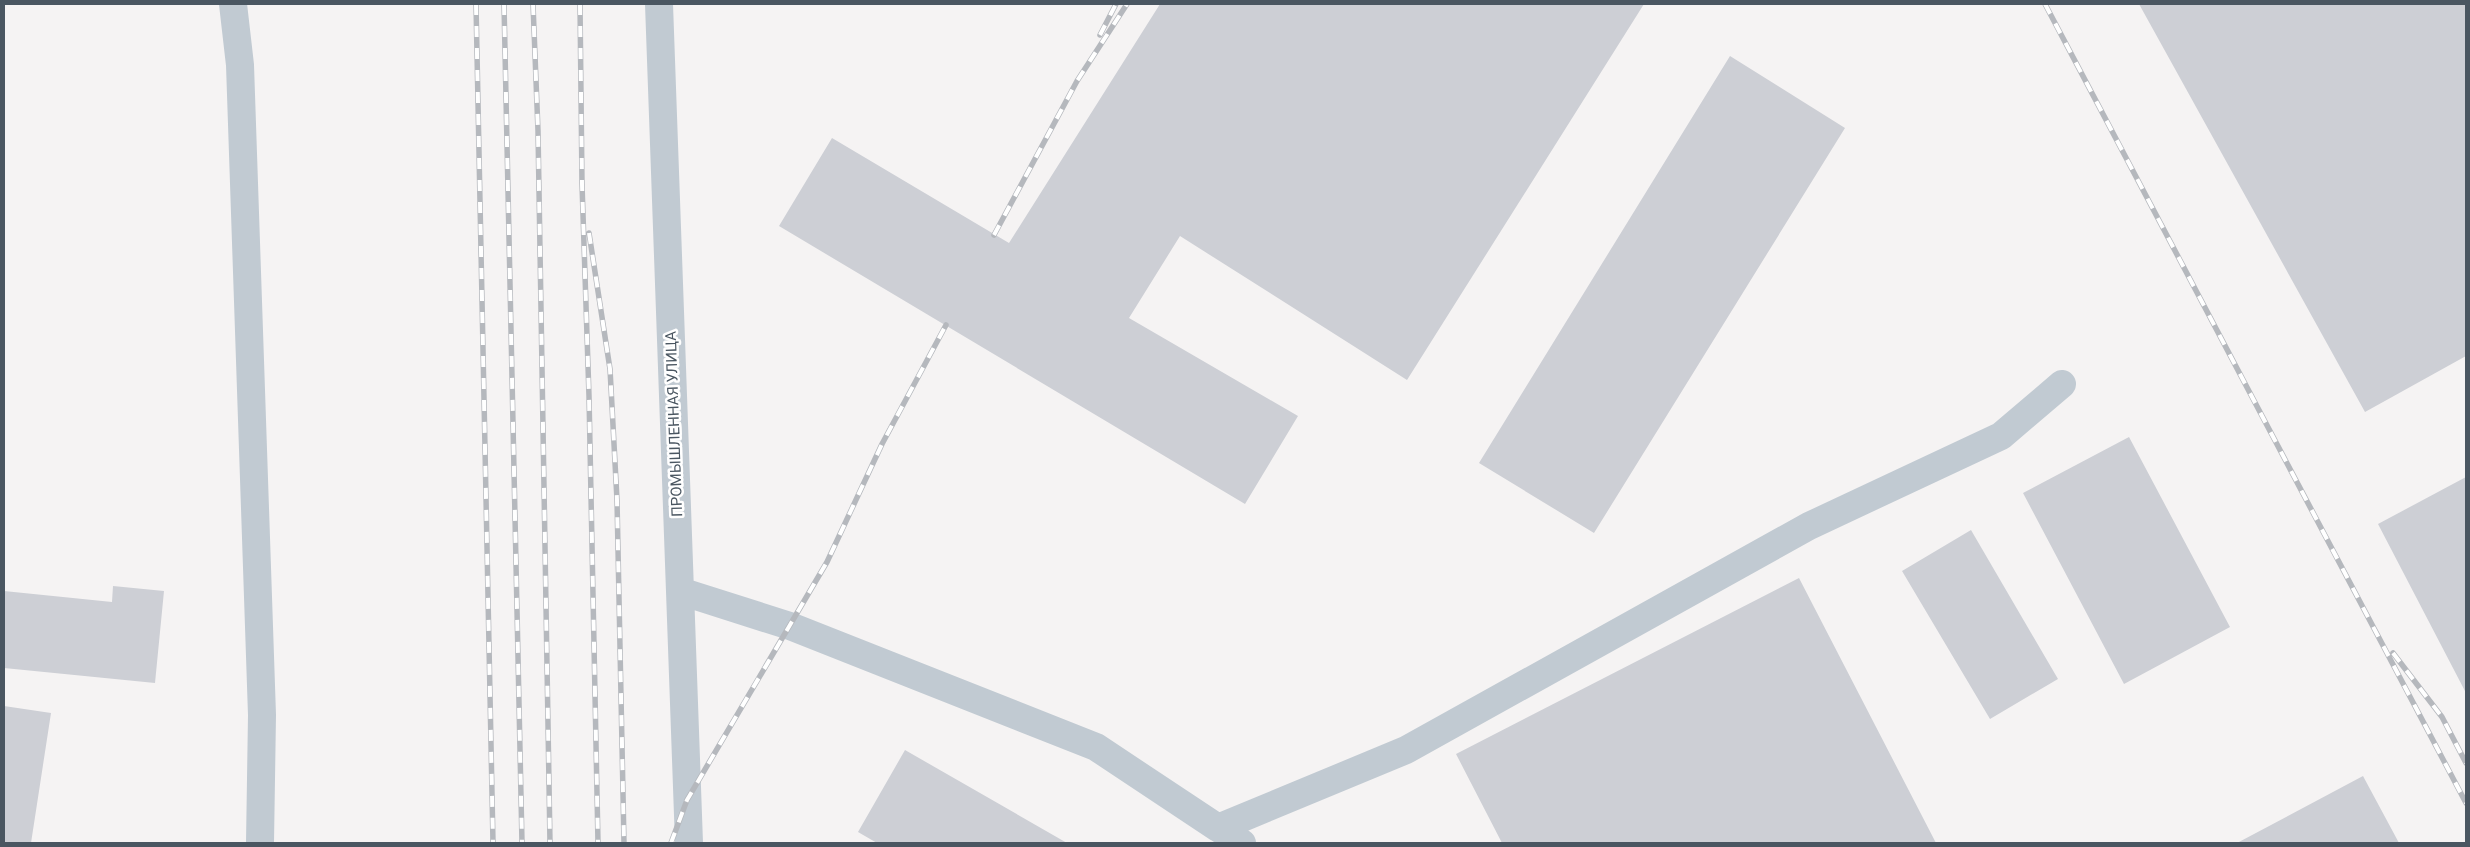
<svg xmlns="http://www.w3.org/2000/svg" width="2470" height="847" font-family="Roboto,sans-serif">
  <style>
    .building { fill: #cdcfd5 }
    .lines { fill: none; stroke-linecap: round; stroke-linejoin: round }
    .minor { stroke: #c1cad2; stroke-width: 28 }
    .rail-casing { stroke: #b5b8bd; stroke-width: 5.5 }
    .rail { stroke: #fff; stroke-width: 4; stroke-dasharray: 11; stroke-linecap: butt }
    .labels { text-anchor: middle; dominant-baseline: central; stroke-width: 5; stroke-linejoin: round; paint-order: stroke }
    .street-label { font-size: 15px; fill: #4a5661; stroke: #fff }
  </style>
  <rect width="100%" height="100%" fill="#f5f3f3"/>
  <!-- building -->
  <path class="building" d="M1160,4H1644L1407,380L1180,236L1129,318L1298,416L1245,504L779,226L832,138L1009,243Z
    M2139,4H2466V356L2365,412Z
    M1730,56L1845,128L1594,533L1479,463Z
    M2129,437L2230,627L2124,684L2023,493Z
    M2466,477V693L2378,524Z
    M1971,530L2058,679L1990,719L1902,571Z
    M1799,578L1936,843H1502L1456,754Z
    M113,586L164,591L155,683L4,668V591L112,602Z
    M4,706L51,713L31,843H4Z
    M905,750L1067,843H877L858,832Z
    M2363,776L2399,843H2237Z"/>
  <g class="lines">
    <!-- minor -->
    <path class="minor" d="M233,4L240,65L262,715L260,843
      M659,4L689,843
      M680,591L790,626L1096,747L1218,828L1406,750L1809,526L2001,436L2062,384
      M1218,828L1242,843"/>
    <!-- rail casing -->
    <g class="rail-casing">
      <path id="rail" d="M476,4L493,843
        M504,4L522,843
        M533,4L538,131L550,843
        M580,4L582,184L589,396L598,843
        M2045,4L2466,803
        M1100,35L1116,4
        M589,233L610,369L617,500L624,843
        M994,235L1077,81L1127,4
        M2393,653L2442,717L2466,763
        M671,843L687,800L827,562L882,444L946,325"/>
    </g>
    <!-- rail -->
    <use href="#rail" class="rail"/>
  </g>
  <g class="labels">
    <!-- street labels -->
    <g class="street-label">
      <text transform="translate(674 424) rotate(-92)">ПРОМЫШЛЕННАЯ УЛИЦА</text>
    </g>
  </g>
  <!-- border -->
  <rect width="2470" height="847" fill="none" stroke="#4a5661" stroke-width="10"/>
</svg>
